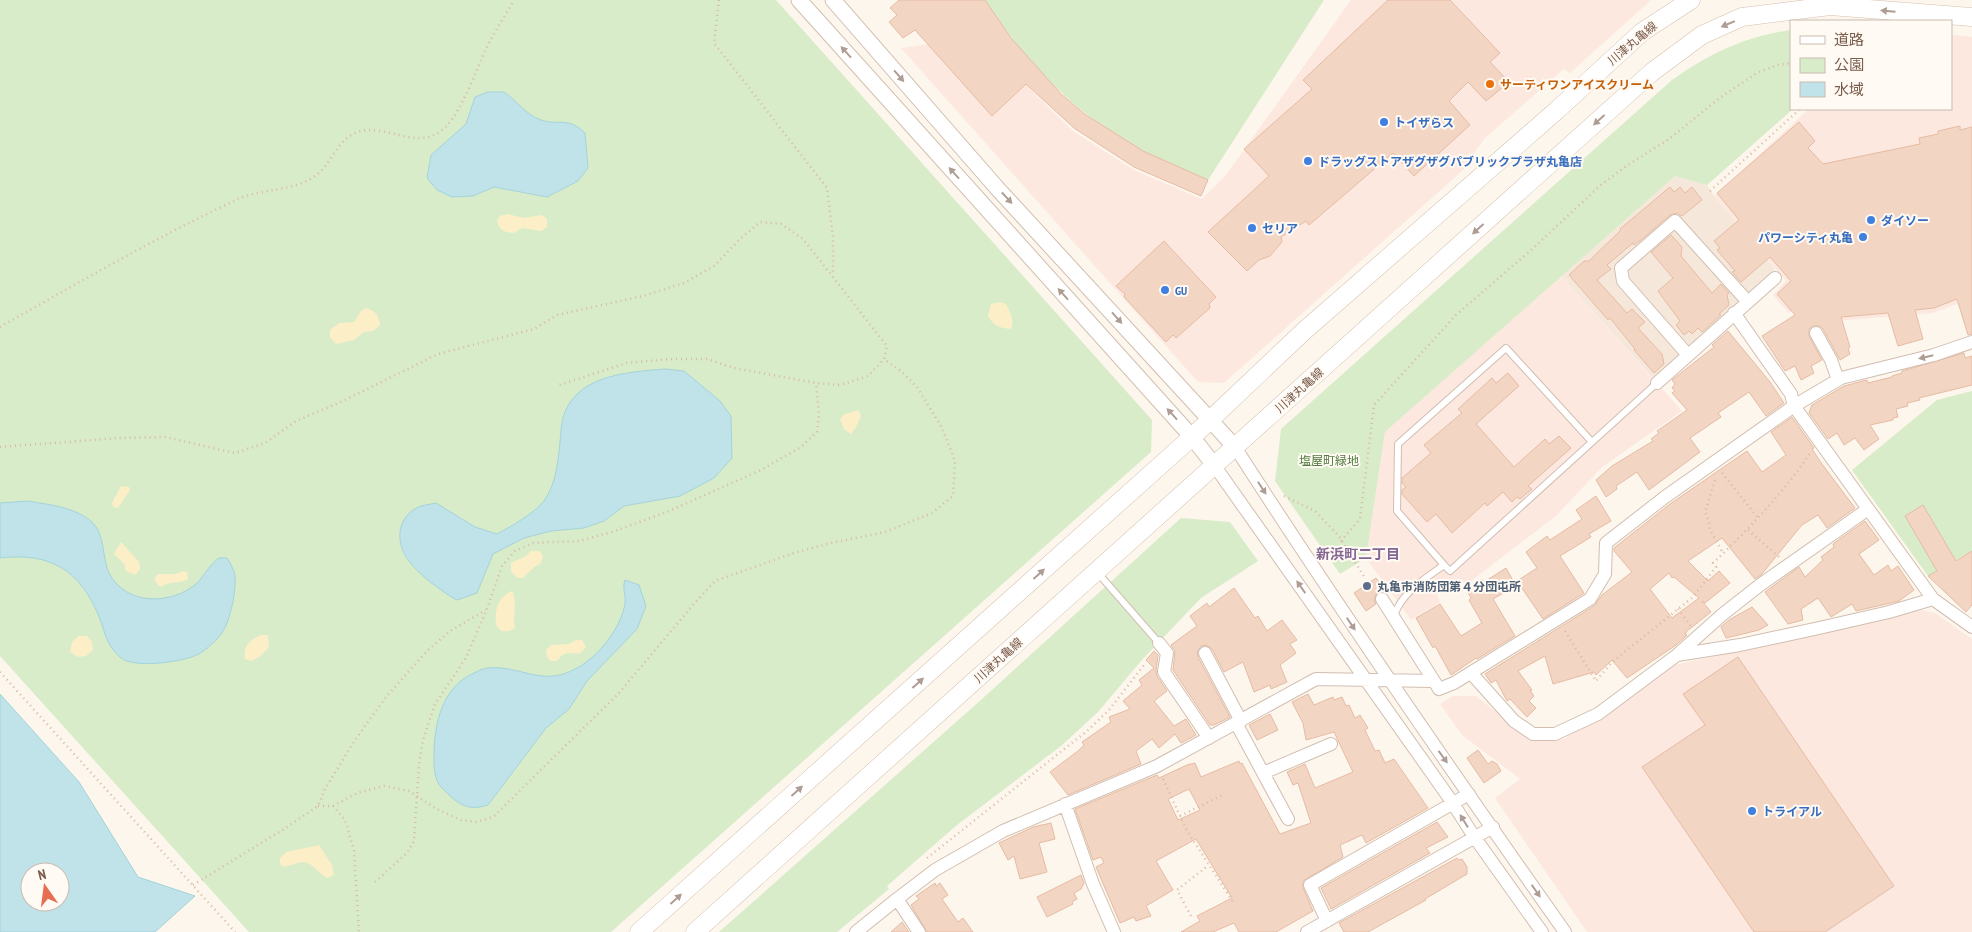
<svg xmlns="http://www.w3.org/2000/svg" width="1972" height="932" font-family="'PT Sans Narrow','Noto Sans JP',sans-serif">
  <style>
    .residential { fill: #f5e8da }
    .commercial { fill: #fde8e0 }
    .green { fill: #d8ecc9 }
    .sand { fill: #fcefc7 }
    .water { fill: #bfe3e8; stroke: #a5d3da; fill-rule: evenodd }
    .building { fill: #f3d5c3; stroke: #e6bba3; fill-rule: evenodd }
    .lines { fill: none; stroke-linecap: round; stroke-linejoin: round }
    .service-casing { stroke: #d1beb0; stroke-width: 8 }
    .minor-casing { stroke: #d1beb0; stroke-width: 14 }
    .tertiary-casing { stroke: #d1beb0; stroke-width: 17 }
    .secondary-casing { stroke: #d6c0b0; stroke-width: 19 }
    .path { stroke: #d9b8a5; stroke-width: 2.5; stroke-dasharray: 1 4; stroke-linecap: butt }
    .service { stroke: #fff; stroke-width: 6 }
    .minor { stroke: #fff; stroke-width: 12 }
    .tertiary { stroke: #fff; stroke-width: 15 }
    .secondary { stroke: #fff; stroke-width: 18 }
    .oneway { fill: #af9d94 }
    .food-dot { fill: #e8710a; stroke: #fffaf3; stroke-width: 2 }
    .shop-dot { fill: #3f7fe0; stroke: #fffaf3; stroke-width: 2 }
    .service-dot { fill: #5c6f8a; stroke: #fffaf3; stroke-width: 2 }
    .labels { text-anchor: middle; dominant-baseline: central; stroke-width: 4; stroke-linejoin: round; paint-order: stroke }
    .street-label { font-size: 12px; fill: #7a5c4d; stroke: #fffaf3 }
    .food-label { font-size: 12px; font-weight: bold; fill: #c56008; stroke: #fffaf3; text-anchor: start }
    .shop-label { font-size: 12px; font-weight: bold; fill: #366cbe; stroke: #fffaf3; text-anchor: start }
    .park-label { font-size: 12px; fill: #537a41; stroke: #fffaf3 }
    .service-label { font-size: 12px; font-weight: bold; fill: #4e5e75; stroke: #fffaf3; text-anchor: start }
    .neighbourhood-label { font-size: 14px; font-weight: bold; fill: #846695; stroke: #fffaf3 }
  </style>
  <rect width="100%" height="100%" fill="#fdf6ec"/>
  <!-- residential -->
  <path class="residential" d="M1675,176L1707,185L1714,196L1775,269L1653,378L1561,276Z"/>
  <!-- commercial -->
  <path class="commercial" d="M1351,0H1651L1570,73L1564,69L1484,139L1462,171L1224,383L1198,382L901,48L987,36L1028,87L1073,131L1134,170L1202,199L1226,175Z
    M1951,35L1972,37V298L1933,313L1824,322L1803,303L1789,313L1773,295L1786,281L1714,196L1809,109H1951Z
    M1561,276L1682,411L1601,468L1557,515L1466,585L1461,579L1437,594L1440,602L1411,620L1366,558L1385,432Z
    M1921,610L1935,613L1972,639V932H1587L1495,798L1520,779L1462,735L1440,704L1453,696H1476L1533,741L1564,739L1674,665Z"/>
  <!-- green -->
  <path class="green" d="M0,0H776L1152,420L1151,452L611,932H249L0,656Z
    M985,0H1324L1208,180C1186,170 1163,162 1142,151C1074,112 1027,65 985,0Z
    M1791,30V109H1793L1707,185L1675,176L1385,432L1366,558L1340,574L1275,481L1281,429L1672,80C1708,54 1746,36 1791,30Z
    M1972,391V551L1928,576L1852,470L1937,400Z
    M1181,518L1230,522L1258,561L1201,598L1141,661L1098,712L1061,746L957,825L887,886L889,889L837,932H719L982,699Z"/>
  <!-- sand -->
  <path class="sand" d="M507,214L524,218L542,215L547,219V227L541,231L522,228L514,233C504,232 499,231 497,220L500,216Z
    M1000,302L1006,304C1010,312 1015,321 1011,329C999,328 994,326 988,316L991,304Z
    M366,308C376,311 379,316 380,325L373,331L364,332L354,340L336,344L330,337V330L339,323L354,322L361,311Z
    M859,410L861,416L856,427L851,434L844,429L840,419L845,414Z
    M121,486L129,487L130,490L118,508L113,507L112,503Z
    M121,542L139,562L140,569L135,575L126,571L124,564L114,554Z
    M531,551H540L543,557L540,564L534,567L523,578H517L511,571V563L526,556Z
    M183,571L187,572L188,579C180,584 170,580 161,587L158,585L154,579L158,574H176Z
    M512,591C518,602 512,616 515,628L509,631H501L496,625C495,609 497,598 512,591Z
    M261,635H268L269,647L261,656L251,661L245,659C243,646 250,640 261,635Z
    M79,636H87L92,642L93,650L86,656L78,657L70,652L72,642Z
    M576,640H582L586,647C576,662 569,644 557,661H551L547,657L546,650L551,645L569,644Z
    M319,845L332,865L334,875L327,878C320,874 312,863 304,862C298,862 290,866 284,867L280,864V858L287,852Z"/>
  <!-- water -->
  <path class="water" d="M488,92H504C517,101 526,115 541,120C560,126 567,116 585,133L588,168L578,181L547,197L494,187L473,196L452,197L437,190L427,178L431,155L466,124L475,97Z
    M665,369L684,371L720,401L731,416L732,458L714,478L680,496L624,506L604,521L584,528L551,531L524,538L493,554L477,593L457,600C442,592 418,574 409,561C394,542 397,515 421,506C425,505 431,504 436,503L475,527L497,534C510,527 535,513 544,501C556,484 558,462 560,442C561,433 561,421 565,412C580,374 631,372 665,369Z
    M28,501C50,505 76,507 93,523C105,535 102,558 109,573C126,606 171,605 196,584C201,580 204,573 208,569C211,565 215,561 219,558H227C230,563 234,570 235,575C236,588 233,604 229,617C225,632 216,642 202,652C189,662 134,669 121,658C107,646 106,636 100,619C81,571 52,552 0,558V503Z
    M625,580L639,585L646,606L637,629L587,681L569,709L546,728L488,805C466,812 457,803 442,788C434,780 434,768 434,756C434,724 442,687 474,673C478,671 484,668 488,668C522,665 542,688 577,668C598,657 622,627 625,603C626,595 622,588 625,580Z
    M0,694L79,782L138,877L195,896L155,932H0ZM30,872H60V902H30Z"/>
  <!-- building -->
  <path class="building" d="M899,0H985L1011,38L1061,94L1086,115L1143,151L1208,180L1201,196L1134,167L1074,128L1026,84L992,116L915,30L903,38L889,22L897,15L890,8Z
    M1388,0H1450L1500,53L1490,62L1509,82L1486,101L1468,82L1449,101L1470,125L1414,176L1393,153L1309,225L1306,221L1281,237L1282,242L1270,256L1259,260L1247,271L1208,232L1269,176L1244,149L1312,89L1303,80Z
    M1799,122L1815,141L1808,148L1823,164L1920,144L1919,138L1938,134V131L1960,126V130L1972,127V334L1968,335L1957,299L1934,308L1915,310L1923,339L1898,346L1888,313L1841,317L1850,347L1848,348L1850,354L1840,360L1823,329L1820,326H1813L1809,329V336L1822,360L1811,366L1814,373L1801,380L1795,366L1785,371L1762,336L1795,315L1777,294L1791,281L1770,257L1741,282L1732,272L1735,271L1717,250L1720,248L1714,241L1739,220L1717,193Z
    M1670,187L1674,192L1680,187L1685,193L1692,187L1702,200L1682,216L1677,213L1670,215L1641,240L1634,245L1633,243L1607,265L1611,269L1597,280L1627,313L1632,309L1645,322L1638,328L1662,354L1664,364L1654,373L1634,350L1635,349L1610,318L1608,320L1569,275L1584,261H1589L1621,230L1620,229Z
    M1671,235L1682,247L1681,256L1712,293L1721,284L1729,293L1727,295L1729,305L1719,314L1721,315L1702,332L1698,328L1692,334L1689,331L1684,335L1676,325L1680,321L1658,291L1673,278L1651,252Z
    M1164,241L1216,297L1209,304L1210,308L1176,338L1173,335L1166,342L1124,297L1125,294L1116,286Z
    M1728,331L1770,382L1784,403L1766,416L1749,392L1718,413L1721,417L1690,438L1700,452L1649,490L1637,472L1616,486L1617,489L1606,497L1596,480L1612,466L1653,441L1651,439L1659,433L1657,431L1687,410L1672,393L1675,391L1672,388L1675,384L1672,380L1714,347L1712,345Z
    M1964,353L1965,358L1972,356V385L1919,398L1920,400L1907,403L1908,406L1896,409L1898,417L1893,418V420L1870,425L1879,439L1864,450L1855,438L1844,445L1837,433L1828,439L1809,413L1812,405L1844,386L1867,380L1868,383L1892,377V376L1902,373V371Z
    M1508,373L1519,386L1476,424L1514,467L1545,439L1549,444L1559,436L1571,448L1528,486L1532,489L1520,499L1517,497L1512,502L1503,492L1487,506L1485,503L1452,533L1436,514L1427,522L1402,494V490L1406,487L1402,483V478L1431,453L1424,445L1462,413L1458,409L1492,378L1496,383Z
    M1792,417L1814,448L1812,449L1822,464L1855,508L1827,528L1818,515L1802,525L1761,575L1755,579L1722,538L1688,561L1708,581L1719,571L1730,583L1705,603L1702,601L1711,612L1687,631L1685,634L1687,635L1676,645L1627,678L1612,660L1596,675L1594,672L1553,684L1545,656L1518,671L1532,690H1530L1534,696L1529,701L1536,708L1527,717L1510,699L1507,701L1496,680L1491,683L1485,674L1594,606L1602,595L1632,572L1614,551V548L1670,504L1747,451L1762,472L1786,455L1771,432ZM1669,573L1672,578L1674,577L1699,598L1672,618L1650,589Z
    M1596,496L1611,521L1589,534L1591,537L1560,556L1584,593L1543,619L1517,581L1537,568L1526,552L1547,536L1550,540L1582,519L1576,510Z
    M1923,505L1956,561L1972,551V605L1966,612L1928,576L1937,571L1905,516Z
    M1865,521L1879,540L1859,554L1874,575L1888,565L1891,571L1898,566L1914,590L1899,601L1856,611L1852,604L1831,617L1818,598L1801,609L1803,620L1788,624L1765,592L1799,567L1805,577L1823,560L1821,557L1834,547L1833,544Z
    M1506,568L1516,586L1493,599L1515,636L1477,659L1476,658L1451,675L1435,646L1433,648L1416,618L1440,604L1461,636L1482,623L1469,600L1471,598L1466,589L1482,579L1484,582Z
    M1376,578L1386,592L1382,591L1377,592L1374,599L1376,604L1366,611L1354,593Z
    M1234,588L1255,618L1258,616L1267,631L1282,620L1297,640L1290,644L1296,653L1280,665L1287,682L1271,689L1270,685L1254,692L1243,662L1224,672L1212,649L1206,645L1201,646L1197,652L1198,657L1230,717L1214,725H1210L1173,670L1175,651L1171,645L1197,626L1190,616L1207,603L1209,607Z
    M1752,607L1768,625L1759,630L1726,638L1721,627L1729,620Z
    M1154,651L1158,655L1156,671L1157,676L1167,691L1154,701L1174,726L1186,719L1196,735L1181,743L1175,734L1159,748L1152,739L1136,751L1141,764L1068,795L1050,772L1078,751L1084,745L1082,742L1111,722L1109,717L1130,709L1123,701L1142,685L1139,680L1154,668L1146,660Z
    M1738,657L1894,886L1825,932H1754L1642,767L1705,725L1683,694Z
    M1308,694L1314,705L1333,697L1334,700L1342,697L1346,706L1349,705L1355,718L1360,715L1368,728L1365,730L1375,751L1379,750L1385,763L1394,759L1428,808L1366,843L1362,835L1340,845L1343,857L1303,881V888L1313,911L1276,932H1239L1234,923L1213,932H1181L1200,921L1197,916L1232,898L1196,839L1156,861L1173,890L1146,906L1151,916L1136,921L1134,917L1120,923L1096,867L1104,863L1101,857L1093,860L1075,809L1157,775L1159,778L1187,765L1195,763L1201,777L1239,761L1240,764L1242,763L1280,834L1311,823L1298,783L1293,785L1287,772L1305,764L1315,788L1353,772L1334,732L1306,740L1303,723L1292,702ZM1189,789L1200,810L1178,820L1168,799Z
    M1270,714L1278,730L1257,740L1249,725Z
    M1478,750L1488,764L1492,761L1497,764L1501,771L1484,783L1467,758Z
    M1437,822L1448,837L1426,848L1430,853L1331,909L1321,888Z
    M1051,823L1055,839L1039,843L1047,872L1020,879L1014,856L1008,860L999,843L1033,827Z
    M1457,858L1459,860L1462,859L1467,867V874L1425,899L1426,900L1368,932H1344L1339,923Z
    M1081,875L1084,883L1081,889L1074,893L1077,899L1072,902L1073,904L1047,917L1037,897Z
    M935,883L936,886L940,883L948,895L942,899L958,922L963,918L973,932H927L911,905L919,899L916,896Z
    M902,922L909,932H891Z"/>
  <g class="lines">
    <!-- service casing -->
    <g class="service-casing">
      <path id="service" d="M1444,565L1397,511L1398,444L1506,348L1592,442
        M1097,572L1159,643
        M1394,616C1402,592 1425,579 1444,565L1450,571L1657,383"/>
    </g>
    <!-- minor casing -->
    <g class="minor-casing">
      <path id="minor" d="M1734,313L1791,394L1794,406L1933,599L1972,627
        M1816,333L1831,360L1838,380
        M1688,355L1623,281L1621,268L1675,221L1748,302
        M1657,383L1775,278
        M1235,447C1341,612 1452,772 1565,932
        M1214,465L1450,799L1475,838L1542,932
        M1382,599L1439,689L1454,683L1590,599L1605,574L1606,543L1665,497L1794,406L1841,378L1934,355L1972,342
        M1159,643L1167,653L1164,672L1209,738
        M1205,653L1241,721
        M1677,655L1723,614L1760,585L1868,509
        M1471,673L1514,721L1533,734H1555L1598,714L1677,655L1740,645L1819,628L1889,612L1933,599
        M1236,723L1288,819
        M1263,773L1331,744
        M1065,804L1093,884L1114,932
        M897,899L935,870L1003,831L1157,766L1316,679L1434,681
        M1327,921L1310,885L1469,794
        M856,932L897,899L919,932
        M1307,932L1493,827"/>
    </g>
    <!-- tertiary casing -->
    <g class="tertiary-casing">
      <path id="tertiary" d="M799,0L1192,437L1214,465
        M833,0L997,188L1235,447"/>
    </g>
    <!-- secondary casing -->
    <g class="secondary-casing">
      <path id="secondary" d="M639,932L1192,437L1304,331L1556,111L1642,32L1691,0
        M695,932L1652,72L1702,35L1742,17L1830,6L1972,17"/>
    </g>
    <!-- path -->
    <path class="path" d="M719,0L714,43L827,188L833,237V274
      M1710,191L1800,109
      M0,327C78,283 155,238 236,200C261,188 293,192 315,176C330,166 336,143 353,134C380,120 411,149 438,133C459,121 475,72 486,49C494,32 505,16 514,0
      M0,447L119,438L165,437L235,453L265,443L296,421L343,401L438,354L534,329L557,315L643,296L684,283L714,266L740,239L760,222L781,224L803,239L887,346L884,359L868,376L840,385L816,383L734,368L707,359H669L627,363L559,385
      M1722,473L1758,518
      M1715,480L1705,512L1709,522L1710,530L1723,553
      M1284,496L1315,511L1338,535L1365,578
      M1748,530L1779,557
      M1341,541L1360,519L1374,405L1456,315L1530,251L1602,184L1628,165L1669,139L1721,97L1757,73L1778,65L1791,63
      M1678,609L1691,626
      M1565,631L1596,681L1612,662L1693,597L1716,567L1713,563C1749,529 1783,493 1811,452
      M0,672L235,932
      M1163,779L1186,829L1233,902
      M318,806H333L345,820L354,850L359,932
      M333,806L357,793L384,786L409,791L437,809L461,820L477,822L493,817L619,693L693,605L715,581L797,552L831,543L885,532L932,513L953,496L955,461L942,428L917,387L902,372L884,359
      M1180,816L1225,794
      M927,858L1087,731L1109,710L1144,665
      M375,882L407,853L414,841L419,765L423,740L435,704L466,658L487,609L502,566L515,551L533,543L579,541L612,532L667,512L761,470L801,447L817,432L819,415L816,383
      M193,885L284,829L318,806L325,789L355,740L386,697L427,651L450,631L486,610
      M1191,916L1177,890L1209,865"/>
    <!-- service -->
    <use href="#service" class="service"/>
    <!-- minor -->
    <use href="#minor" class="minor"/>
    <!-- tertiary -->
    <use href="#tertiary" class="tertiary"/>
    <!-- secondary -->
    <use href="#secondary" class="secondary"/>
  </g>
  <!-- one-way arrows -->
  <defs><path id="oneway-solid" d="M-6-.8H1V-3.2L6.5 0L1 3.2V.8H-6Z" transform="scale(1.25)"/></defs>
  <g class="oneway">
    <use href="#oneway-solid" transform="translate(1888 11) rotate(-175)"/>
    <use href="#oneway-solid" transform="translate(1728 24) rotate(157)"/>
    <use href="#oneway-solid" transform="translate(846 52) rotate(-132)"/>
    <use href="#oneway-solid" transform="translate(899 76) rotate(49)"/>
    <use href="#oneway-solid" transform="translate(1599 120) rotate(138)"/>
    <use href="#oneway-solid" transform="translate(954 173) rotate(-132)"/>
    <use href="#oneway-solid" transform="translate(1007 198) rotate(47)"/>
    <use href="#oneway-solid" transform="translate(1478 229) rotate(138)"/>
    <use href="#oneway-solid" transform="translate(1063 294) rotate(-132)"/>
    <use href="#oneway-solid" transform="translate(1117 318) rotate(48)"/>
    <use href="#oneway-solid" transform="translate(1926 357) rotate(167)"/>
    <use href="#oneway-solid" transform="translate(1172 414) rotate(-132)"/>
    <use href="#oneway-solid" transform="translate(1262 488) rotate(57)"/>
    <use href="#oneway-solid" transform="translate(1039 574) rotate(-42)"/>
    <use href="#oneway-solid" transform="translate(1301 587) rotate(-125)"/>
    <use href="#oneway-solid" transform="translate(1351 624) rotate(56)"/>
    <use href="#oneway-solid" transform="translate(918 683) rotate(-42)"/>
    <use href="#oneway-solid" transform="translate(1443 757) rotate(54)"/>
    <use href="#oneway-solid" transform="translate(797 791) rotate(-42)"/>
    <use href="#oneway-solid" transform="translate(1464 821) rotate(-122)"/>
    <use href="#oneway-solid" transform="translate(1536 891) rotate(55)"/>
    <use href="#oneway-solid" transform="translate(676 899) rotate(-42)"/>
  </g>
  <!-- markers -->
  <circle class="food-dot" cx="1490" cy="84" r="5"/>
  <g class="shop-dot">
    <circle cx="1384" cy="122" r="5"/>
    <circle cx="1308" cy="161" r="5"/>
    <circle cx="1871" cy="220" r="5"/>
    <circle cx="1252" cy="228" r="5"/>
    <circle cx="1863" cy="237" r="5"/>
    <circle cx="1165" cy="290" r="5"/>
    <circle cx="1752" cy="811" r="5"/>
  </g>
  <circle class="service-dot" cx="1367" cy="586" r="5"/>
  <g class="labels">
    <!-- street labels -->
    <g class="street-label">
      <text transform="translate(1632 43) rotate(-40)">川津丸亀線</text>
      <text transform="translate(1299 390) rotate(-42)">川津丸亀線</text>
      <text transform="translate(998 660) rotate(-42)">川津丸亀線</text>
    </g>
    <!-- food labels -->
    <g class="food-label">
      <text x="1500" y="84">サーティワンアイスクリーム</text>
    </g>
    <!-- shop labels -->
    <g class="shop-label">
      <text x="1394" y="122">トイザらス</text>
      <text x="1318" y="161">ドラッグストアザグザグパブリックプラザ丸亀店</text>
      <text x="1881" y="220">ダイソー</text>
      <text x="1262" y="228">セリア</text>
      <text x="1853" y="237" text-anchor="end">パワーシティ丸亀</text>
      <text x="1175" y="290">GU</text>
      <text x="1762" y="811">トライアル</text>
    </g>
    <!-- park labels -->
    <g class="park-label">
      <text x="1329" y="460">塩屋町緑地</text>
    </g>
    <!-- service labels -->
    <g class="service-label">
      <text x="1377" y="586">丸亀市消防団第４分団屯所</text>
    </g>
    <!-- neighbourhood labels -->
    <g class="neighbourhood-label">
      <text x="1358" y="554">新浜町二丁目</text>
    </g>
  </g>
  <!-- legend -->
  <rect x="1790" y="20" width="162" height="90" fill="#fffaf3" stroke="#cabbb1"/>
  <rect x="1800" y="36" width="25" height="8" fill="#ffffff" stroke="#cabbb1"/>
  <text x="1834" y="45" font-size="15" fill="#7a5c4d">道路</text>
  <rect x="1800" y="58" width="25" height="15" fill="#d8ecc9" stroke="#cabbb1"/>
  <text x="1834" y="70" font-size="15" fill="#7a5c4d">公園</text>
  <rect x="1800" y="82" width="25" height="15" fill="#bfe3e8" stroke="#cabbb1"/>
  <text x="1834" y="95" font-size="15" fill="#7a5c4d">水域</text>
  <!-- north arrow -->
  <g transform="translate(45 887) rotate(346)"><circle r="24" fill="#fffaf3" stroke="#cabbb1"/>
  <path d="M0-4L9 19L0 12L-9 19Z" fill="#e76f51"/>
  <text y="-8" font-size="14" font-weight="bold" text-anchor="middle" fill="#7a5c4d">N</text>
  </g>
</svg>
